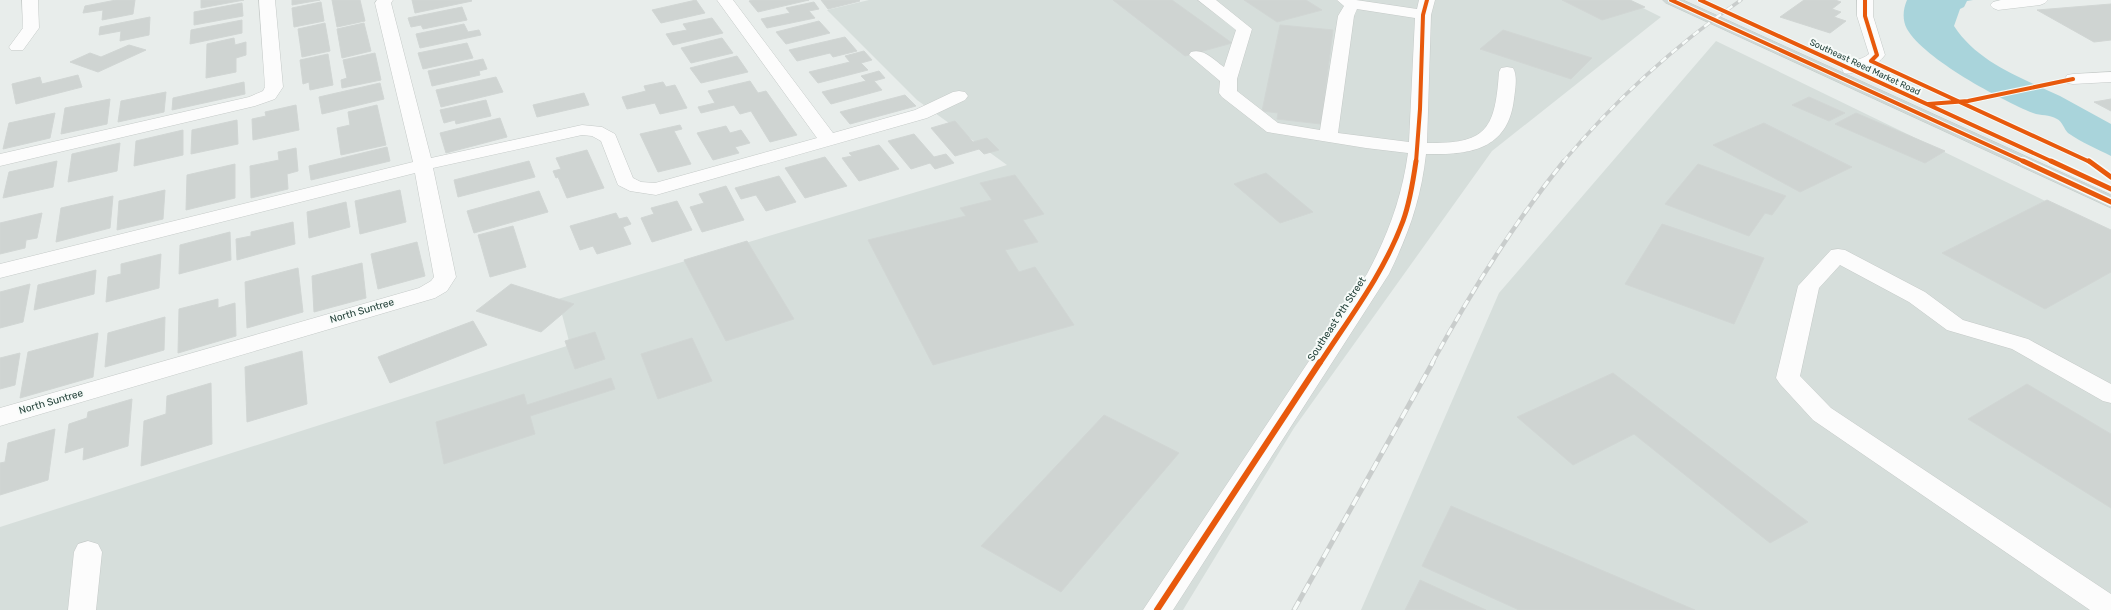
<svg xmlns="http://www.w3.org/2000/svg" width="2111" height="610" font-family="Rubik,sans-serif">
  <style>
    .built { fill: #d6dedb }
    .water { fill: #a9d4db }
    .building { fill: #cfd4d2; stroke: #d1d6d4 }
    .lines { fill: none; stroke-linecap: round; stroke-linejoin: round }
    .minor-casing { stroke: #c5cac8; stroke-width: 1 }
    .major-casing { stroke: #c3ccc9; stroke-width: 1 }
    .minor { fill: #fcfcfc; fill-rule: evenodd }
    .major { fill: #cfd7d5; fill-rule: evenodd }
    .rail-far2-casing { stroke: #c9cdcc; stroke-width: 3.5 }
    .rail-far1-casing { stroke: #c9cdcc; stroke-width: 4.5 }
    .rail-casing { stroke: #c9cdcc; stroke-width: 5 }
    .rail-far2 { stroke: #f7fbf9; stroke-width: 2.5; stroke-dasharray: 7; stroke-linecap: butt }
    .rail-far1 { stroke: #f7fbf9; stroke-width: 3; stroke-dasharray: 8; stroke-linecap: butt }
    .rail { stroke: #f7fbf9; stroke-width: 3.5; stroke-dasharray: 10; stroke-linecap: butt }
    .cycleway-far2-casing { stroke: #f7fbf9; stroke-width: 6 }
    .cycleway-far1-casing { stroke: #f7fbf9; stroke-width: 8 }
    .cycleway-casing { stroke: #f7fbf9; stroke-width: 8 }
    .cycleway-far2 { stroke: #e8590c; stroke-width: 4 }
    .cycleway-far1 { stroke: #e8590c; stroke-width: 5 }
    .cycleway { stroke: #e8590c; stroke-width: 6 }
    .labels { text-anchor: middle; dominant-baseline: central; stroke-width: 4; stroke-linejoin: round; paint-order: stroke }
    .far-street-label { font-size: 9px; fill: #24423a; stroke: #f7fbf9 }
    .street-label { font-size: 10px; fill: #24423a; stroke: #f7fbf9 }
  </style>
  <rect width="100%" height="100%" fill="#e8edeb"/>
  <!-- built -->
  <path class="built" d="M869,0H1627L1661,17L1492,151L1294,428L1183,610H0V527L570,345L558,299L1007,165L917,100L827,10Z
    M1716,41L2111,233V610H1361L1499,293Z"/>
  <!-- water -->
  <path class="water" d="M1907,0H1973L1967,1L1964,7L1960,9L1954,26C1978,63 2022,78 2060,96C2077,105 2094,115 2111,124V156C2097,149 2081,142 2068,133C2064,129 2062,121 2057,119C2049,114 2041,116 2033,113C2001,100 1924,59 1907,29C1902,20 1903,9 1907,0Z"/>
  <!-- building -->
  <path class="building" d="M116,0H135L133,14L102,20L103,10L83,13L85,6Z
    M201,0H244L201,8Z
    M292,0H320L292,5Z
    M332,0H360L365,21L337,27Z
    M412,0H471L472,1L415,13Z
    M696,0L705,13L661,23L652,10Z
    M753,0H809L758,12L749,1Z
    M821,0H859L860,1L828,9Z
    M1113,0H1172L1232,43L1185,56Z
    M1244,0H1306L1322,10L1277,22Z
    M1562,0H1630L1645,7L1602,20Z
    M1804,0H1835L1841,2L1832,9L1841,12L1834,17L1846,21L1830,33L1780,17Z
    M321,2L324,21L294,27L292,8Z
    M814,2L819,9L809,11L815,18L767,28L761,19L790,13L786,8Z
    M242,3L243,16L194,25V12Z
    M2111,4V40L2094,42L2037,10Z
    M462,7L467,20L423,29L421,25L411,27L408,18Z
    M150,17L149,35L120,41L121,31L99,35L100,27Z
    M712,18L723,33L673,45L666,34L687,30L683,24Z
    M242,20V33L190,44L191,30Z
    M819,21L830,33L786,44L776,32Z
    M325,23L330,51L302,57L298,29Z
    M364,23L371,51L342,58L337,29Z
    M464,24L468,32L479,30L481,35L420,48L416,34Z
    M1280,25L1333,30L1321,124L1277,119L1278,113L1262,111Z
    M1503,30L1592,58L1571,79L1480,49Z
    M845,37L857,51L833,57L830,53L797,61L789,50Z
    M234,38L235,45L246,42V55L236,58V72L206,78L207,44Z
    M722,38L733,53L691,63L681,48Z
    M467,43L473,58L423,69L418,53Z
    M129,45L146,50L98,72L70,62L90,53L101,57Z
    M864,51L872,60L861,63L868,70L818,83L809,72L850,62L845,56Z
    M375,53L381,80L342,88L341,80L347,78L343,60Z
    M328,54L333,85L310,90L309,82L303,84L300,60Z
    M737,56L748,72L701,83L690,68Z
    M483,59L487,69L479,71L480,75L432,86L428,71Z
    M879,71L885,78L874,81L882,90L831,104L822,92L866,81L861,76Z
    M78,75L82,87L16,104L12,84L40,77L42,84Z
    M496,77L503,92L441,107L436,90Z
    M750,81L758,93L766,91L797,135L770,142L751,111L740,114L734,105L701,113L698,107L715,103L708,91Z
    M244,82L245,94L172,110L173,98Z
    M663,82L666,87L675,85L687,108L660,114L655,103L627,109L622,97L646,91L644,86Z
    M380,83L384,99L322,114L319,97Z
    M166,92L164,112L118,122L121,101Z
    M584,93L589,105L537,117L533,105Z
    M905,95L916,106L850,124L840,112Z
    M1809,97L1845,113L1829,121L1792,105Z
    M110,99L107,124L61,134L65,108Z
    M2111,99V111L2094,102Z
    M486,100L491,116L456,124L455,120L444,123L440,110Z
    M296,105L299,130L253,140L252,119L266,116L265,112Z
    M377,105L386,145L341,155L337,128L350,125L348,112Z
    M55,113L50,138L3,149L9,123Z
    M1856,113L1945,151L1925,163L1835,124Z
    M500,118L507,137L446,153L440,133Z
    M237,120L238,144L191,154L192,130Z
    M955,121L973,142L987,138L999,150L984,154L979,149L955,156L931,128Z
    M1764,123L1852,167L1800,192L1713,145Z
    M680,125L682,129L674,131L691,164L658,172L640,134Z
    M726,126L730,133L741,130L750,143L735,147L739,153L713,160L697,133Z
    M183,130V155L134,166L136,141Z
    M914,134L934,157L946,154L954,163L935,169L930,163L911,169L888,141Z
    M120,143L117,171L68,182L72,154Z
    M879,145L899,169L859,181L842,158L852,156L849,153Z
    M387,147L390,161L311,180L309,166Z
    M296,148L298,171L287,174L288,189L251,198L250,166L279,160L278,152Z
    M587,150L604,188L567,198L558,177L556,178L553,171L561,169L556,158Z
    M825,157L847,186L805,198L785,168Z
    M57,161L53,187L3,198L9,172Z
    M529,161L535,177L458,197L454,180Z
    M235,164V198L186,210L187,175Z
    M1698,164L1786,196L1772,215L1765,213L1749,236L1665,204Z
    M1266,173L1313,212L1280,223L1234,184Z
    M1015,175L1044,214L1023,220L1038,242L1005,250L1019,272L1035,267L1074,325L933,365L868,240L966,216L960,208L992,200L980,183Z
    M779,176L796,202L766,211L756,195L741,199L735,188Z
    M726,186L744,220L702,232L690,207L704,203L699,194Z
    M165,190L163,219L117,230L119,201Z
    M400,190L406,222L360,234L355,201Z
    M539,191L548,212L474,233L467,211Z
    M113,196L110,228L56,242L61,208Z
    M2047,200L2111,230V272L2045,309L1942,253Z
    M677,201L692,230L652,242L641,218L654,214L651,208Z
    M346,202L350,227L309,238L307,212Z
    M42,213L37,238L26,240L25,248L0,254V223Z
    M616,213L619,219L627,217L631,224L623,227L631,244L597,254L593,246L580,250L570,226Z
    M293,222L295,244L237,260L236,239L251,236V232Z
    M1662,224L1764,258L1734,324L1625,284Z
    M513,226L526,267L490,277L478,235Z
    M230,232L231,260L179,274L180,245Z
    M747,241L794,319L726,341L684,260Z
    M417,242L425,276L378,289L371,254Z
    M161,254L159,288L106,302L108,277L121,274V264Z
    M362,263L366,298L314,312L312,276Z
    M298,268L303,312L247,328L245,282Z
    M96,270L94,294L34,310L38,285Z
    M30,284L23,322L0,328V292Z
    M511,284L558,299L574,304L541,332L476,311Z
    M218,299V308L235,303L236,336L178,353L179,309Z
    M165,317L164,350L105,367L108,333Z
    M473,321L487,345L390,383L378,357Z
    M595,332L605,359L575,369L565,341Z
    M98,333L93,377L20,398L28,352Z
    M692,338L712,381L658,399L641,354Z
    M302,351L307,404L247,422L245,367Z
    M20,353L15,385L0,389V358Z
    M1613,373L1808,522L1770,543L1634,434L1573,465L1517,417Z
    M611,378L615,389L530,416L535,434L444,464L436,422L524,394L527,405Z
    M211,383L212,444L141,466L144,421L166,414L167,396Z
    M2027,384L2111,434V508L1968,419Z
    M132,399L128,446L83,460L84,447L65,453L69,424L87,418L88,412Z
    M1104,415L1179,453L1061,592L981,546Z
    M55,429L48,480L0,495V463L5,462L8,443Z
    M1451,506L1695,610H1519L1422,566Z
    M1420,580L1486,610H1405Z"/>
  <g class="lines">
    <!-- minor casing -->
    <g class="minor-casing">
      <path id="minor" d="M22,0H38L39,28L23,50H11L9,47L23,28Z
        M259,0H275L283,87L275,99L255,106L0,166V154L249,97L263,91L265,87Z
        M377,0H393L391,3L431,158L582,125L602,127L615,134L633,178L641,182L655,183L817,138L717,0H733L833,133L915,110L953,92L959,91L965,92L968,96L965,100L927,118L656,195L630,191L618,185L601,141L592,136L582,135L433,168L456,277L447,291L435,298L0,426V408L419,288L431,281L434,277L415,173L0,278V264L413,162L375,3Z
        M1198,0H1216L1252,29L1237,79V91L1278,123L1320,130L1338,16L1344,6L1337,0H1356L1417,9L1419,0H1435L1431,15L1427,143C1487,144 1495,129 1499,72L1501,68L1507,67L1513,68C1518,76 1515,90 1514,99C1508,150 1470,155 1426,154C1421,199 1409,233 1389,274L1173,610H1143L1367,274C1388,235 1402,197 1408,153L1366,148L1267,132L1222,97L1219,93L1220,81L1189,55L1191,52C1204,48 1214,60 1224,67L1236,30ZM1357,9L1415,18L1409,142L1338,133L1354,16Z
        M1857,0H1873V16L1885,55C1877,66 1858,76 1844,73L1842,69C1848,60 1861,61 1869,54L1857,16Z
        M2001,0H2048L2045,3L2040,5L1998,10L1993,8L1990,5L1993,2Z
        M2111,72V82L2073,84L2067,83L2065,79L2067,75L2073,74Z
        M1838,249L1845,250L1925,292L1963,320L2028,339L2111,384V403L2103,401L2012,349L1947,330L1909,302L1840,265L1819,288L1800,376L1831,408L2111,594V610H2090L1813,420L1780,384L1776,378L1798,286L1831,250Z
        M88,541L98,544L102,552L96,610H68L74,552L78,544Z"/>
    </g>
    <!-- major casing -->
    <g class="major-casing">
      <path id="major" d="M1663,0H1683L2111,195V208L1666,3Z"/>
    </g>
    <!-- minor -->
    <use href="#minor" class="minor"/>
    <!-- major -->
    <use href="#major" class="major"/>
    <!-- rail-far2 casing -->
    <g class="rail-far2-casing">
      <path id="rail-far2" d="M1563,162C1615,100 1674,46 1741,0"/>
    </g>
    <!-- rail-far1 casing -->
    <g class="rail-far1-casing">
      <path id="rail-far1" d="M1432,363C1471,292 1513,224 1564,161"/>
    </g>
    <!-- rail casing -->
    <g class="rail-casing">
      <path id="rail" d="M1294,610L1433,362"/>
    </g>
    <!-- rail-far2 -->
    <use href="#rail-far2" class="rail-far2"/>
    <!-- rail-far1 -->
    <use href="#rail-far1" class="rail-far1"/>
    <!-- rail -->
    <use href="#rail" class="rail"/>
    <!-- cycleway-far2 casing -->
    <g class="cycleway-far2-casing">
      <path id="cycleway-far2" d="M1671,0L2025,162
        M1700,0L2053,162
        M1865,0V16L1877,55L1871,61L2090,162
        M1928,104L1968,101L2073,79
        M1416,162L1420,109L1423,15L1427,0"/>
    </g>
    <!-- cycleway-far1 casing -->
    <g class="cycleway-far1-casing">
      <path id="cycleway-far1" d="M2023,161L2111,202
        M2051,161L2111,189
        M2089,161L2111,177
        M1320,363C1350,317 1384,273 1403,221C1410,202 1413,182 1416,161"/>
    </g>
    <!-- cycleway casing -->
    <g class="cycleway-casing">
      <path id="cycleway" d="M1157,610L1320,362"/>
    </g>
    <!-- cycleway-far2 -->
    <use href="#cycleway-far2" class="cycleway-far2"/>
    <!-- cycleway-far1 -->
    <use href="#cycleway-far1" class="cycleway-far1"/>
    <!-- cycleway -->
    <use href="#cycleway" class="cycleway"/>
  </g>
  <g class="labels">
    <!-- far-street labels -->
    <g class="far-street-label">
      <text transform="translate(1865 67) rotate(25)">Southeast Reed Market Road</text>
    </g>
    <!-- street labels -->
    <g class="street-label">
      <text transform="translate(362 311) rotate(-16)">North Suntree</text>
      <text transform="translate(1337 319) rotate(-57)">Southeast 9th Street</text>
      <text transform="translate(51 402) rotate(-16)">North Suntree</text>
    </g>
  </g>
</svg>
